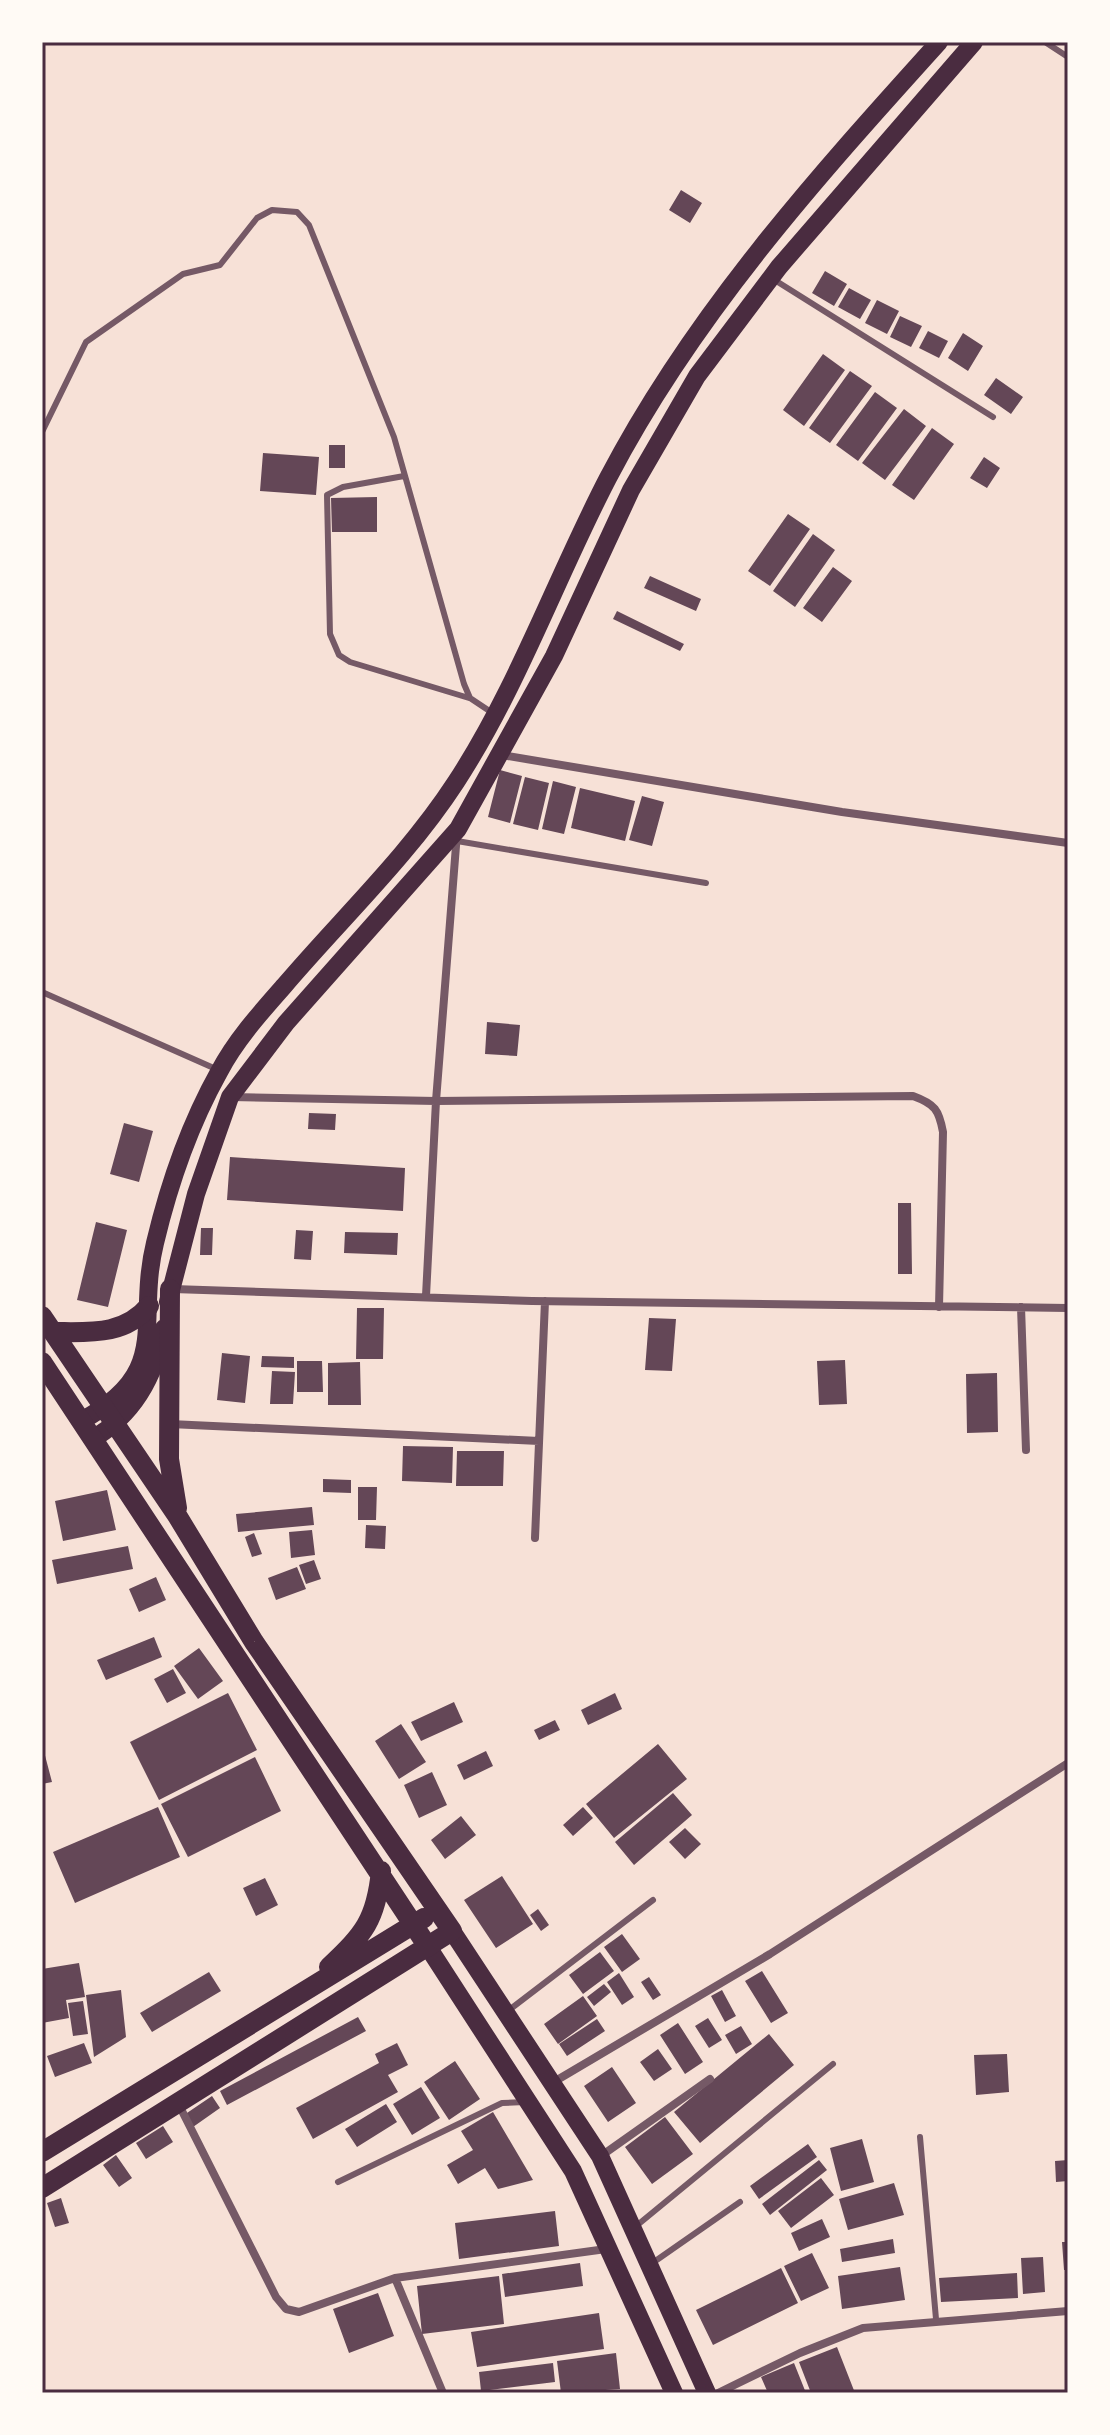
<svg xmlns="http://www.w3.org/2000/svg" width="1110" height="2435" font-family="Manrope,sans-serif">
  <style>
    .building { fill: #644757 }
    .lines { fill: none; stroke-linecap: round; stroke-linejoin: round }
    .service { stroke: #755966; stroke-width: 6 }
    .minor { stroke: #755966; stroke-width: 8 }
    .primary { stroke: #4a2c40; stroke-width: 18 }
    .trunk { stroke: #4a2c40; stroke-width: 20 }
    .neatline { fill: none; stroke: #4a2c40; stroke-width: 3 }
  </style>
  <rect width="100%" height="100%" fill="#f7e1d7"/>
  <!-- building -->
  <path class="building" d="M681,190L702,203L690,223L669,210Z
    M825,271L847,284L834,306L812,293Z
    M849,288L871,300L860,319L838,307Z
    M877,300L899,311L887,334L865,323Z
    M900,316L922,326L911,347L890,337Z
    M928,331L948,341L939,358L919,348Z
    M963,333L983,346L968,371L948,358Z
    M823,354L845,370L804,426L783,410Z
    M850,371L872,386L830,443L809,428Z
    M996,378L1023,397L1011,414L984,395Z
    M875,392L897,408L858,461L836,445Z
    M904,409L926,426L885,480L862,463Z
    M932,428L954,444L914,500L892,485Z
    M329,445H345V468H329Z
    M263,453L319,457L316,495L260,491Z
    M984,457L1000,468L987,488L970,478Z
    M377,497V532H332L331,498Z
    M788,514L810,529L770,586L748,571Z
    M813,534L835,550L795,607L773,591Z
    M833,567L852,581L822,622L803,608Z
    M650,576L701,599L696,611L644,588Z
    M617,611L684,644L680,651L613,619Z
    M500,770L522,776L510,823L488,817Z
    M525,777L549,783L538,830L513,824Z
    M553,781L576,787L564,834L542,829Z
    M580,788L635,801L625,841L571,828Z
    M642,796L664,802L652,846L629,840Z
    M487,1022L520,1025L517,1056L485,1054Z
    M309,1113L336,1114L335,1130L308,1129Z
    M124,1123L153,1131L139,1182L110,1174Z
    M230,1157L405,1168L403,1211L227,1200Z
    M898,1203H911L912,1274H898Z
    M96,1222L127,1230L108,1307L77,1300Z
    M201,1228H213L212,1255H200Z
    M296,1230L313,1231L311,1260L294,1259Z
    M345,1232L398,1233L397,1255L344,1253Z
    M357,1308H384L383,1359H356Z
    M649,1318L676,1319L672,1371L645,1370Z
    M222,1353L250,1356L245,1403L217,1400Z
    M262,1356L294,1357V1368L261,1367Z
    M845,1360L847,1404L819,1405L817,1361Z
    M297,1361H322L323,1392H297Z
    M360,1362L361,1405H328V1363Z
    M272,1371L295,1372L293,1404H270Z
    M997,1373L998,1432L967,1433L966,1374Z
    M403,1446L453,1447L452,1483L402,1481Z
    M457,1451H504L503,1486H456Z
    M323,1479L351,1480V1493L323,1492Z
    M358,1487H377L376,1520H358Z
    M107,1490L116,1530L63,1541L55,1501Z
    M312,1507L314,1525L238,1532L236,1514Z
    M366,1525L386,1526L385,1549L365,1548Z
    M312,1530L315,1555L291,1558L289,1532Z
    M254,1533L262,1554L252,1557L245,1537Z
    M128,1546L133,1569L57,1584L52,1560Z
    M314,1560L321,1579L306,1584L299,1565Z
    M297,1567L306,1589L276,1600L268,1578Z
    M156,1577L166,1600L139,1612L129,1589Z
    M154,1637L162,1657L106,1680L97,1660Z
    M199,1648L223,1681L198,1699L174,1666Z
    M173,1669L186,1693L167,1703L154,1679Z
    M228,1693L257,1750L159,1800L130,1742Z
    M615,1693L622,1709L588,1725L581,1710Z
    M454,1702L463,1722L421,1741L411,1722Z
    M555,1720L560,1730L539,1740L534,1730Z
    M401,1724L426,1762L399,1779L375,1741Z
    M42,1744L52,1782L42,1784Z
    M658,1744L687,1779L614,1838L586,1804Z
    M486,1751L493,1766L464,1780L457,1765Z
    M255,1757L281,1811L188,1857L161,1804Z
    M432,1772L447,1805L419,1818L404,1785Z
    M673,1793L692,1815L634,1865L615,1842Z
    M158,1807L180,1857L75,1903L53,1852Z
    M583,1807L593,1818L573,1836L563,1825Z
    M461,1816L476,1835L445,1859L431,1840Z
    M685,1828L701,1844L685,1859L669,1842Z
    M502,1876L533,1924L496,1948L464,1900Z
    M265,1878L278,1905L256,1916L243,1888Z
    M538,1909L549,1925L541,1931L530,1915Z
    M622,1934L640,1959L622,1972L604,1947Z
    M600,1952L614,1971L583,1994L569,1975Z
    M79,1963L85,1997L66,2000L69,2018L42,2023V1969Z
    M762,1971L788,2013L771,2023L745,1981Z
    M209,1972L221,1991L152,2032L140,2013Z
    M619,1973L634,1997L622,2005L607,1982Z
    M649,1977L661,1995L653,2000L641,1982Z
    M604,1984L611,1992L594,2006L587,1997Z
    M121,1990L126,2037L94,2057L86,1995Z
    M722,1990L736,2016L725,2022L711,1996Z
    M583,1996L597,2016L558,2044L544,2024Z
    M83,2001L88,2034L73,2036L68,2003Z
    M358,2017L366,2031L227,2105L220,2091Z
    M708,2018L722,2040L709,2048L695,2026Z
    M597,2019L605,2031L567,2056L559,2044Z
    M678,2023L703,2062L685,2074L660,2035Z
    M741,2026L752,2044L736,2054L725,2035Z
    M769,2034L794,2065L700,2143L674,2112Z
    M84,2043L92,2063L55,2077L47,2056Z
    M397,2043L408,2065L388,2075L398,2092L313,2139L296,2108L379,2063L375,2054Z
    M658,2049L672,2069L654,2081L640,2062Z
    M1007,2054L1009,2092L976,2095L974,2055Z
    M455,2061L480,2099L449,2120L424,2082Z
    M612,2067L636,2103L608,2122L584,2086Z
    M421,2087L440,2118L412,2135L393,2104Z
    M212,2096L220,2108L193,2127L184,2115Z
    M386,2104L397,2122L357,2147L345,2129Z
    M493,2112L533,2180L498,2189L485,2168L458,2184L447,2165L473,2150L461,2131Z
    M665,2117L693,2154L652,2184L625,2147Z
    M163,2126L173,2142L146,2159L136,2143Z
    M862,2139L874,2182L841,2191L830,2148Z
    M808,2144L817,2157L759,2199L750,2186Z
    M116,2155L132,2178L119,2187L103,2165Z
    M819,2160L827,2170L770,2215L762,2204Z
    M1068,2160V2181L1056,2182L1055,2161Z
    M821,2178L834,2195L791,2228L778,2211Z
    M894,2183L904,2215L848,2230L839,2199Z
    M61,2198L69,2223L55,2227L47,2203Z
    M555,2211L559,2246L459,2259L455,2223Z
    M822,2219L830,2237L799,2251L791,2233Z
    M893,2239L895,2253L842,2262L840,2249Z
    M1062,2242H1068V2270H1064Z
    M812,2253L829,2288L801,2301L784,2266Z
    M1043,2257L1045,2292L1023,2294L1021,2258Z
    M580,2263L583,2286L505,2297L502,2274Z
    M900,2267L905,2300L842,2309L838,2276Z
    M781,2268L798,2303L713,2345L696,2310Z
    M1017,2273L1018,2298L941,2302L939,2278Z
    M499,2276L504,2324L422,2334L417,2286Z
    M378,2293L394,2336L349,2353L333,2309Z
    M599,2313L604,2349L477,2367L471,2332Z
    M837,2347L855,2393H811L799,2362Z
    M616,2353L620,2389L561,2393L557,2361Z
    M553,2363L555,2382L481,2391L479,2372Z
    M794,2363L806,2393H768L761,2377Z"/>
  <g class="lines">
    <!-- service -->
    <path class="service" d="M1045,42L1068,57
      M773,279L993,417
      M42,432L86,342L183,274L220,265L257,218L272,210L297,212L309,225L394,437L464,684L470,698L494,714
      M404,476L343,487L327,495L330,634L339,655L350,662L469,698
      M457,841L706,883
      M42,992L216,1069
      M509,2010L653,1900
      M920,2137L936,2319
      M338,2182L502,2103L525,2102
      M635,2227L833,2064
      M651,2264L740,2202"/>
    <!-- minor -->
    <path class="minor" d="M502,755L842,812L1068,843
      M231,1097L436,1101L913,1096C935,1104 939,1110 943,1132L939,1307
      M173,1289L532,1301L1068,1308
      M426,1296L436,1101L457,833
      M1021,1307L1026,1450
      M170,1424L539,1441
      M535,1538L545,1301
      M552,2083L770,1954L1068,1763
      M179,2105L276,2297L286,2309L299,2312L395,2278
      M601,2156L710,2079
      M443,2393L395,2278L606,2249
      M718,2393L800,2353L863,2328L1068,2311"/>
    <!-- primary -->
    <path class="primary" d="M168,1302L196,1194L230,1097L286,1023L458,829L554,656L631,490L697,376L779,267L974,42
      M81,1421C174,1371 135,1325 155,1243C169,1184 190,1124 219,1072C235,1041 261,1012 284,986C341,919 408,856 456,782C518,687 556,578 608,478C693,315 817,177 939,42
      M93,1439C134,1414 156,1374 164,1328
      M452,1931L600,2156L707,2393
      M428,1947L573,2171L674,2393"/>
    <!-- trunk -->
    <path class="trunk" d="M170,1289L169,1459L177,1508
      M42,1316L178,1517L254,1642L452,1931L42,2188
      M53,1332C89,1332 124,1336 149,1306
      M42,1362L428,1947
      M329,1967C364,1934 376,1920 381,1871
      M42,2152L424,1918"/>
  </g>
  <!-- border -->
  <rect width="1110" height="2435" fill="none" stroke="#fffaf5" stroke-width="88"/>
  <rect x="44" y="44" width="1022" height="2347" class="neatline"/>
</svg>
